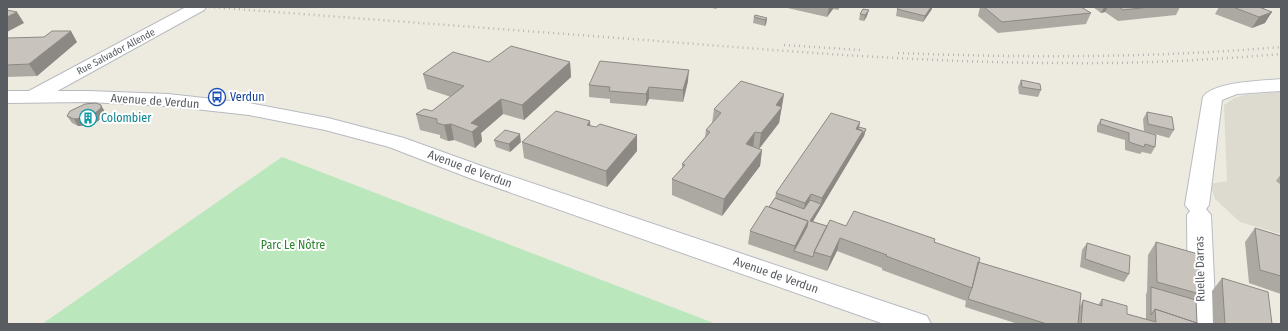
<svg xmlns="http://www.w3.org/2000/svg" width="1288" height="331" font-family="'Fira Sans Condensed',sans-serif">
  <style>
    .education { fill: #dddacf }
    .green { fill: #bae7bb }
    .lines { fill: none; stroke-linecap: round; stroke-linejoin: round }
    .minor-casing { stroke: #b8bbc0; stroke-width: 2 }
    .secondary-casing { stroke: #b6bac0; stroke-width: 2 }
    .minor { fill: #fff; fill-rule: evenodd }
    .secondary { fill: #fff; fill-rule: evenodd }
    .rail { stroke: #b4b5b5; stroke-width: 2.5; stroke-dasharray: 1 4; stroke-linecap: butt }
    .wall { fill: #aca9a3 }
    .shaded-wall { fill: #8c8984 }
    .building { fill: #c8c4bd; stroke: #8c8984 }
    .labels { text-anchor: middle; dominant-baseline: central; stroke-width: 4; stroke-linejoin: round; paint-order: stroke }
    .far-street-label { font-size: 10px; fill: #595d62; stroke: #fff }
    .transit-label { font-size: 12px; fill: #164399; stroke: #fff; text-anchor: start }
    .street-label { font-size: 12px; fill: #595d62; stroke: #fff }
    .culture-label { font-size: 12px; fill: #0d838f; stroke: #fff; text-anchor: start }
    .park-label { font-size: 12px; fill: #2e8533; stroke: #fff }
  </style>
  <rect width="100%" height="100%" fill="#edebe0"/>
  <!-- education -->
  <path class="education" d="M1281,92V234L1240,222L1215,199L1210,184L1227,181L1224,105L1234,98L1245,95Z"/>
  <!-- green -->
  <path class="green" d="M282,157L716,324H42Z"/>
  <g class="lines">
    <!-- minor casing -->
    <g class="minor-casing">
      <path id="minor" d="M186,7H206L204,10L41,100L34,102L27,100L24,96L27,92Z
        M1281,79V91L1237,94L1222,100L1209,205L1206,209L1211,215L1216,324H1188L1187,215L1190,211L1185,205L1203,97C1214,81 1263,81 1281,79Z"/>
    </g>
    <!-- secondary casing -->
    <g class="secondary-casing">
      <path id="secondary" d="M7,91H88L168,94L249,103L328,118L404,138L487,168L927,316L931,324H884L472,179L389,147L325,130L249,115L168,106L88,102L7,103Z"/>
    </g>
    <!-- minor -->
    <use href="#minor" class="minor"/>
    <!-- secondary -->
    <use href="#secondary" class="secondary"/>
    <!-- rail -->
    <path class="rail" d="M209,7C354,18 500,29 645,40C785,51 925,63 1065,63C1137,64 1209,60 1281,54
      M784,45L860,50
      M898,53C1026,58 1153,58 1281,47"/>
  </g>
  <!-- wall -->
  <path class="wall" d="M709,7H718L716,9Z
    M783,7H840L838,10L833,9L827,17Z
    M980,7H1081L1091,13L1086,24L998,33L978,16Z
    M1093,7H1180L1176,15L1118,21L1105,12L1101,13Z
    M1219,7H1265L1264,9L1265,23L1252,28L1215,14Z
    M863,9L867,16L864,21L859,20L860,14Z
    M897,9H932L923,22L896,16Z
    M754,17L767,18L766,24L765,26L753,23Z
    M7,38L77,42L37,76L7,77Z
    M489,62H570L571,77L524,120L503,114L481,133L482,141L475,148L454,140L448,141L440,138V135L420,130L416,114L432,111L451,97L427,89L423,74Z
    M1021,80L1041,90L1038,97L1019,94L1018,87Z
    M688,81L683,102L649,99L646,106L610,103V99L589,97V85Z
    M784,94L779,123L759,149L762,150L760,166L722,216L672,195V179L682,168V164L705,137L706,130L712,123L714,109Z
    M105,112V115L98,121L91,125L78,126L72,123L67,116Z
    M1147,112L1174,130L1169,138L1144,131L1143,119Z
    M1101,119L1156,135L1155,147L1151,154L1142,152L1140,154L1125,150V140L1097,132V126Z
    M860,122L859,127L866,129L864,136L813,221L827,226H846L934,242L978,262L1080,306L1083,300L1098,305L1102,299L1127,314L1146,319V294L1147,292L1148,255L1156,242L1200,294L1196,300L1197,323L1200,324H1018L965,307L966,301L882,270V268L837,251L827,271L748,244L750,231L769,207L775,198L776,193Z
    M591,126L637,151L607,187L524,158L522,142Z
    M494,140L521,142L510,152L496,147Z
    M1281,174V185L1276,181Z
    M1255,228L1281,236V294L1249,283L1245,242Z
    M1087,243L1129,274L1124,282L1080,267L1082,250Z
    M1222,278L1272,324H1213L1212,291Z"/>
  <!-- shaded-wall -->
  <path class="shaded-wall" d="M829,7H834L833,9L827,17Z
    M931,7H932V9L923,22L925,16Z
    M1104,7H1108L1105,12L1101,13Z
    M869,10L867,16L864,21L865,15Z
    M17,12L24,23L7,32V17Z
    M1272,12L1265,23L1252,28L1259,17Z
    M767,18L766,24L765,26V20Z
    M71,31L77,42L37,76L29,64Z
    M570,62L571,77L524,120L522,105Z
    M689,70L688,81L683,102V90Z
    M649,87V99L646,106V94Z
    M784,94L779,123L759,149L761,133L776,105Z
    M501,99L503,114L481,133L482,141L475,148L472,132L471,123Z
    M101,105L105,112V115L98,121L91,125L78,126L74,119Z
    M590,121L591,135L587,125Z
    M860,122L857,135L856,129Z
    M451,124L454,140L448,141L444,125Z
    M866,129L864,136L809,228L810,221L821,204L822,198L863,131Z
    M755,132L753,148L746,144Z
    M520,134L521,142L510,152L509,144Z
    M637,135V151L607,187L606,171Z
    M762,150L760,166L722,216L724,199Z
    M811,194L808,207L802,216L805,203Z
    M808,221L805,234L794,251L792,259L795,246Z
    M840,238L837,251L827,271L831,257Z"/>
  <!-- building -->
  <path class="building" d="M899,7H931L925,16L897,9Z
    M984,7H1081L1091,13L1002,22Z
    M1119,7H1150L1123,10Z
    M1233,7H1259L1272,12L1259,17Z
    M863,9L869,10L865,15L860,14Z
    M7,10L17,12L7,17Z
    M755,15L767,18L765,20L754,17Z
    M52,31H71L29,64L7,65V38L44,37Z
    M511,46L570,62L522,105L501,99L471,123L479,126L472,132L451,124L444,125L437,123V119L416,114L424,109L432,111L464,86L423,74L453,52L489,62Z
    M600,61L689,70L683,90L649,87L646,94L609,91L610,87L589,85Z
    M1021,80L1040,84L1041,90L1022,87Z
    M741,81L784,94L776,105L782,107L761,133L755,132L746,144L762,150L724,199L672,179L685,165L682,164L710,132L706,130L721,113L714,109Z
    M96,103L101,105V108L94,114L86,118L74,119L67,116L70,111L85,104Z
    M556,111L590,121L587,125L596,127L600,124L637,135L606,171L522,142Z
    M1147,112L1172,117L1174,130L1148,124Z
    M831,113L860,122L856,129L863,131L822,198L811,194L805,203L776,193Z
    M1101,119L1156,135L1155,147L1145,144L1144,147L1129,142V133L1100,124Z
    M859,127L866,129L862,136L863,131L858,129Z
    M505,130L520,134L509,144L494,140Z
    M775,198L804,209L810,200L821,204L810,221L827,226L814,252L813,257L794,251L807,227L808,221L769,207Z
    M766,206L808,221L795,246L750,231Z
    M854,211L935,239L934,242L980,258L972,288L886,256L887,255L840,238L831,257L814,252L830,220L846,226Z
    M1255,228L1281,236V276L1260,270Z
    M1156,242L1198,254L1200,294L1157,282Z
    M1087,243L1130,256L1129,274L1085,259Z
    M978,262L1081,293L1078,324H1047L968,299L970,293L972,288Z
    M1222,278L1268,292L1272,324H1225Z
    M1151,287L1196,300L1197,323L1155,309L1151,315Z
    M1102,299L1127,306V314L1156,322L1155,309L1200,324H1081L1083,300L1102,306Z"/>
  <!-- icons -->
  <defs>
    <g id="bus-ring" transform="scale(0.9)"><circle r="9.5" fill="#fff" stroke="#1a4fb4" stroke-width="1.5"/><path d="M-5-6H5V4H4V6H2V4H-2V6H-4V4H-5ZM-3.5-4V0h7V-4ZM-3.5 1.2v1.5H-2V1.2ZM2 1.2v1.5H3.5V1.2Z" fill="#1a4fb4"/></g>
    <g id="building-ring" transform="scale(0.9)"><circle r="9.5" fill="#fff" stroke="#0f9aa8" stroke-width="1.5"/><path d="M-4-6H4V6H1V3H-1V6H-4ZM-2.5-4.3h1.7v1.8h-1.7ZM.8-4.3h1.7v1.8H.8ZM-2.5-1h1.7V.8h-1.7ZM.8-1h1.7V.8H.8Z" fill="#0f9aa8"/></g>
  </defs>
  <g fill-rule="evenodd">
    <use href="#bus-ring" x="217" y="97"/>
    <use href="#building-ring" x="88" y="118"/>
  </g>
  <g class="labels">
    <!-- far-street labels -->
    <g class="far-street-label">
      <text transform="translate(116 52) rotate(-28)">Rue Salvador Allende</text>
    </g>
    <!-- transit labels -->
    <g class="transit-label">
      <text x="230" y="97">Verdun</text>
    </g>
    <!-- street labels -->
    <g class="street-label">
      <text transform="translate(155 101) rotate(4)">Avenue de Verdun</text>
      <text transform="translate(470 169) rotate(20)">Avenue de Verdun</text>
      <text transform="translate(1200 269) rotate(-91)">Ruelle Darras</text>
      <text transform="translate(776 275) rotate(19)">Avenue de Verdun</text>
    </g>
    <!-- culture labels -->
    <g class="culture-label">
      <text x="101" y="118">Colombier</text>
    </g>
    <!-- park labels -->
    <g class="park-label">
      <text x="293" y="245">Parc Le Nôtre</text>
    </g>
  </g>
  <!-- border -->
  <rect width="1288" height="331" fill="none" stroke="#595d62" stroke-width="16"/>
</svg>
